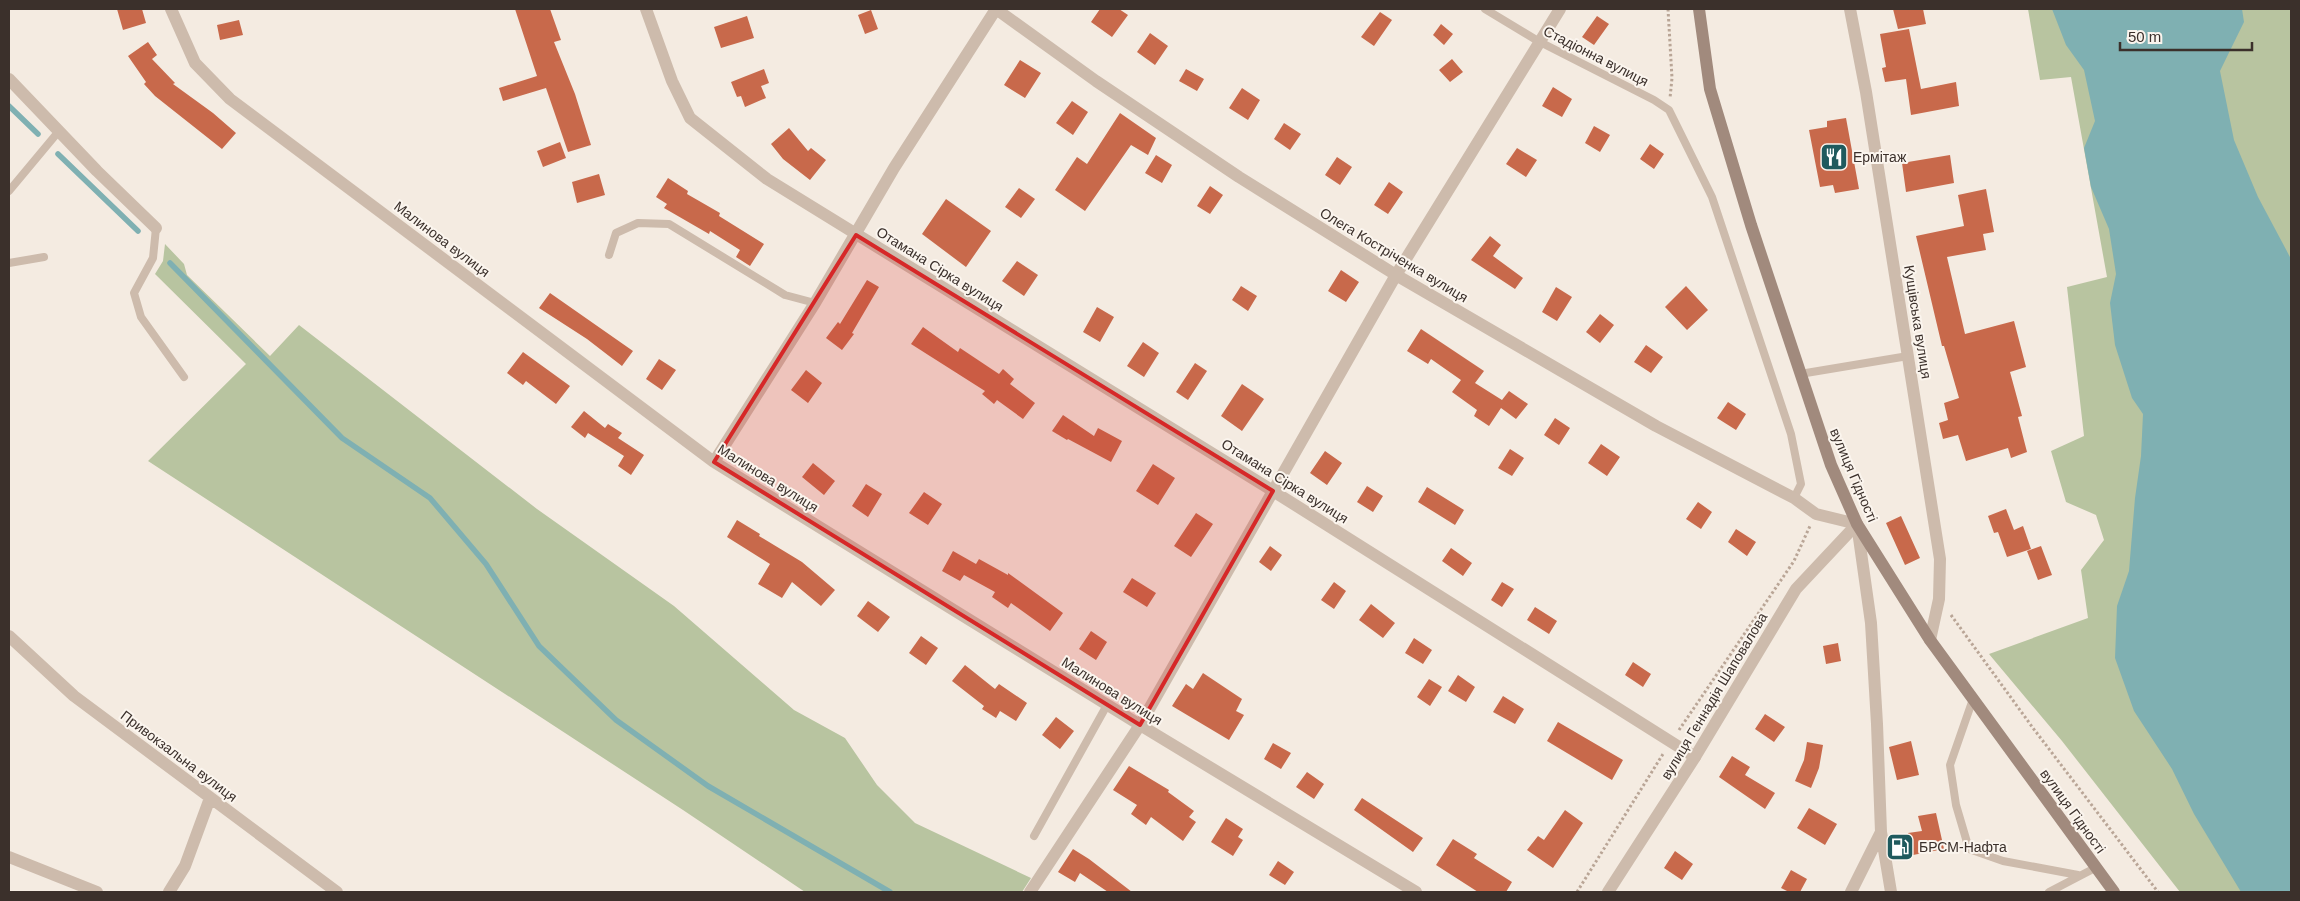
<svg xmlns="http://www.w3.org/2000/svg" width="2300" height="901" font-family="Helvetica,sans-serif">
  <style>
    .green { fill: #b8c4a0 }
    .water { fill: #7fb0b2 }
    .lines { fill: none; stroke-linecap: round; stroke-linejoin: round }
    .stream { stroke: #7fb0b2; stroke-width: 5.5 }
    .building { fill: #c8694b }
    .path { stroke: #b9a596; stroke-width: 3; stroke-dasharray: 2.5 2.5; stroke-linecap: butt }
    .service { stroke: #cdbbac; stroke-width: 8 }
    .minor { stroke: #cdbbac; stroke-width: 12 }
    .tertiary { stroke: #cdbbac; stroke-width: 12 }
    .secondary { stroke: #a18a7d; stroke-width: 12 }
    .marked { fill: #d62828; fill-opacity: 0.2; stroke: #d62828; stroke-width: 4; stroke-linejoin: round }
    .labels { text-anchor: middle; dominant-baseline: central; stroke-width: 4; stroke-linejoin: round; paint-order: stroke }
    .street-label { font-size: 14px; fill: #3b302b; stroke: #fbf5ee }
    .poi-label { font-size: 14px; fill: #3b302b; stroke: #fbf5ee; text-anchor: start }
  </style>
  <rect width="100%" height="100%" fill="#f4ebe1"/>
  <!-- green -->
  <path class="green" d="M2028,9H2291V892H2180L2062,741L1989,654L2088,618L2081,570L2104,540L2096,515L2066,502L2051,451L2084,436L2067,287L2107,277L2071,77L2040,80Z
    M165,244L184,264L187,275L270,356L299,325L537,509L674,606L794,710L845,738L877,785L915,823L1031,878L1022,892H805L683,810L148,461L246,364L155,274L163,261Z"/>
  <!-- water -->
  <path class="water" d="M2052,9H2242L2244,22L2220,71L2234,140L2258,197L2291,259V892H2241L2194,814L2172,769L2134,711L2115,658L2117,606L2129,571L2135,498L2141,456L2143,414L2132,398L2115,345L2110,303L2116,274L2109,229L2091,187L2084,148L2095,121L2084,70L2066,45Z"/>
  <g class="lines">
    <!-- stream -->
    <path class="stream" d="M9,106L38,134
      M58,154L138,231
      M170,263L342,438L430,498L486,564L539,646L616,720L708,786L890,892"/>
  </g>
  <!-- building -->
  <path class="building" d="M117,9H142L146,23L123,30Z
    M515,9H550L561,40L554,42L575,94L591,145L568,152L546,88L503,101L499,88L537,76Z
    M1100,9H1119L1128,15L1112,37L1091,22Z
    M1893,9H1923L1926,24L1898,29Z
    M871,10L878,29L865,34L858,15Z
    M1380,12L1392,20L1374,46L1361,37Z
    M747,16L754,38L721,48L714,27Z
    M1597,16L1609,24L1594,45L1582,37Z
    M239,20L243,35L220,40L217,25Z
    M1441,24L1453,34L1444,45L1433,35Z
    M1909,29L1921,89L1956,82L1959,106L1911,115L1906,79L1885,82L1882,68L1886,67L1880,34Z
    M1150,33L1168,46L1155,65L1137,52Z
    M148,42L157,55L152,59L175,83L173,84L213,113L236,133L222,149L155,96L144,84L146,82L128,56Z
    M1452,59L1463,72L1450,82L1439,70Z
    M1020,60L1041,73L1025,98L1004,85Z
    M764,69L769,83L761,86L766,98L745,107L741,96L737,97L731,82Z
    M1186,69L1204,79L1197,91L1179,81Z
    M1553,87L1572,99L1562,117L1542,106Z
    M1242,88L1260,100L1248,120L1229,108Z
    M1072,101L1088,112L1073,135L1056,123Z
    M1120,113L1156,138L1148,155L1131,145L1085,211L1055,190L1077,157L1087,164Z
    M1846,118L1859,189L1835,193L1833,185L1820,187L1809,130L1827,127V121Z
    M1284,123L1301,134L1290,150L1274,139Z
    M1594,126L1610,135L1600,152L1585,143Z
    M789,128L808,151L811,148L826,160L810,180L783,159L771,144Z
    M560,142L566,158L543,167L537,151Z
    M1650,144L1664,154L1654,169L1640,159Z
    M1517,148L1537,160L1526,177L1506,164Z
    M1156,155L1172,165L1162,183L1145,173Z
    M1950,155L1954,183L1906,192L1902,163Z
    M1337,157L1352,167L1340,185L1325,175Z
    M599,174L605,195L577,203L572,182Z
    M668,178L688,191L687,194L720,213L719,216L764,244L750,266L736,257L740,250L710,231L709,234L664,208L667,204L656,197Z
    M1389,182L1403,192L1388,214L1374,205Z
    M1210,186L1223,195L1210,214L1197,206Z
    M1019,188L1035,199L1021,218L1005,207Z
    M1986,189L1994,232L1983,234L1986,250L1947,257L1965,334L2014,321L2026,367L2010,372L2022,416L2018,417L2027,452L2011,458L2008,448L1966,461L1958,435L1943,439L1939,423L1948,420L1944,403L1959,398L1944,346H1942L1916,236L1964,226L1958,195Z
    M946,199L991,231L966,267L922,234Z
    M1490,236L1501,245L1493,256L1523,278L1515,289L1471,260Z
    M1017,261L1038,275L1024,296L1002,281Z
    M1341,270L1359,282L1346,302L1328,291Z
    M867,280L879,287L852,333L854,334L842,350L826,338L838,322L840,324Z
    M1241,286L1257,296L1248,311L1232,300Z
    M1686,286L1708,310L1687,330L1665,307Z
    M1556,287L1572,297L1557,321L1542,312Z
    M550,293L633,351L622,366L587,339L539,308Z
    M1097,307L1114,317L1100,342L1083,332Z
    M1600,314L1614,325L1600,343L1586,332Z
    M923,327L958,352L960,348L999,374L1003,369L1014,379L1010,384L1035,403L1023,419L997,400L994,404L982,394L985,391L911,344Z
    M1421,329L1484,371L1475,383L1502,400L1509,391L1528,404L1516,419L1501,408L1489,426L1474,416L1477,410L1452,392L1461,380L1431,359L1428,364L1407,351Z
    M1143,342L1159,353L1144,377L1127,366Z
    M1646,345L1663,357L1651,373L1634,362Z
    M523,352L570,386L556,404L526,381L523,385L507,373Z
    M659,359L676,370L662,390L646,379Z
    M1195,363L1207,371L1188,400L1176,392Z
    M806,370L822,383L808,403L791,390Z
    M1242,384L1264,399L1242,431L1221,416Z
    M1728,402L1746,414L1736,430L1717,418Z
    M584,411L605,428L608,424L622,433L618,438L644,455L631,475L618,466L624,456L588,433L585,438L571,427Z
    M1063,415L1094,436L1098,428L1122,441L1111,462L1068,439L1067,440L1052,431Z
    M1555,418L1570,428L1559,445L1544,435Z
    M1601,444L1620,457L1607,476L1588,463Z
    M1510,449L1524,458L1512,476L1498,468Z
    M1325,451L1342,463L1327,485L1310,473Z
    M813,463L835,481L824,495L802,477Z
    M1153,464L1175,478L1158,505L1136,491Z
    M866,484L882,494L868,517L852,506Z
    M1367,486L1383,496L1373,512L1357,502Z
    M1427,487L1464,510L1455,525L1418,502Z
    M924,492L942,504L928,525L909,513Z
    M1698,502L1712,512L1701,529L1686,519Z
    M2006,509L2014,530L2023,526L2031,549L2007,557L1998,532L1994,533L1988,516Z
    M1196,513L1213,524L1191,557L1174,546Z
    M1901,516L1920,558L1905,565L1886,523Z
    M737,520L760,534L759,536L802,562L835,590L821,606L792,582L782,598L758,584L770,564L727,537Z
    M1736,529L1756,542L1747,556L1728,542Z
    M1270,546L1282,555L1271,571L1259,562Z
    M2041,546L2052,575L2038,580L2027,551Z
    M1451,548L1472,563L1463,576L1442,561Z
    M953,551L976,564L979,559L1008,575V573L1063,613L1050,631L1011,603L1008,608L992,597L995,592L964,575L960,581L942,571Z
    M1132,578L1156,593L1147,607L1123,592Z
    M1334,582L1346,591L1334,609L1321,600Z
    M1502,582L1514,589L1502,607L1491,600Z
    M868,601L890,617L878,632L857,616Z
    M1371,604L1395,623L1383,638L1359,620Z
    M1535,607L1557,621L1549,634L1527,620Z
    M1091,631L1107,642L1096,660L1079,649Z
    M921,636L938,648L926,665L909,653Z
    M1414,638L1432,650L1423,664L1405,653Z
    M1838,643L1841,661L1826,664L1823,646Z
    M1633,662L1651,674L1643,687L1625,675Z
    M965,665L995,689L999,684L1027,703L1016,721L1000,711L996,718L982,709L984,706L952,681Z
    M1203,673L1242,699L1236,711L1244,715L1229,740L1172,706L1186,684L1193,689Z
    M1458,675L1475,687L1466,702L1448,691Z
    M1429,679L1442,687L1430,706L1417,697Z
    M1503,696L1524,709L1515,724L1493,712Z
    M1765,714L1785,727L1774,742L1755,729Z
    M1056,717L1074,731L1060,749L1042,735Z
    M1558,722L1623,760L1612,780L1547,741Z
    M1911,741L1919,775L1897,780L1889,747Z
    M1807,742L1823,745L1819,768L1811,788L1795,781L1804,760Z
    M1273,743L1291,753L1281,769L1264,759Z
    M1732,756L1750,767L1745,775L1775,793L1765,809L1719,777Z
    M1129,766L1169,790L1168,792L1194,811L1189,817L1196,822L1183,841L1151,817L1146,825L1131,814L1137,805L1113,790Z
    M1307,772L1324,784L1314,799L1296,787Z
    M1362,798L1423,838L1413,852L1354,810Z
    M1809,808L1837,824L1825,845L1797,828Z
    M1565,810L1583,823L1553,868L1527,850L1538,836L1544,840Z
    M1936,813L1944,849L1913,855L1908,833L1922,831L1918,816Z
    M1226,818L1243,829L1238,837L1243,840L1233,856L1211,842Z
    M1453,839L1477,854L1474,858L1512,882L1506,892H1478L1436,865Z
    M1073,849L1089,859L1132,892H1108L1080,873L1075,882L1058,872Z
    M1675,851L1693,864L1682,880L1664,868Z
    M1278,861L1294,872L1285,885L1269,875Z
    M1791,870L1807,879L1800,892H1789L1781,888Z"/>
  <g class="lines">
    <!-- path -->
    <path class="path" d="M1668,9L1672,78L1670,98
      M1951,615L2033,728L2158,892
      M1679,730L1794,561L1810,526
      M1577,892L1663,754"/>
    <!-- service -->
    <path class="service" d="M1485,9L1538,41L1654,100L1669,110L1712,197L1791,434L1801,484L1794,498
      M9,191L59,131
      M156,228L153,258L134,293L141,317L184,377
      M609,255L616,233L638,223L669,224L785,295L815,303
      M9,263L44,257
      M1800,374L1908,356
      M1973,699L1950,765L1956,805L1969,849L2003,861L2078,875
      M1034,836L1107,705
      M2049,892L2095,868"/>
    <!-- minor -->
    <path class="minor" d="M171,9L195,63L230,99L714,462L1140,725L1416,892
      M646,9L672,81L690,118L767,179L1273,491L1695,757
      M996,9L1096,81L1239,177L1396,275L1656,426L1794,498L1816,514L1857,524L1871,623L1877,724L1881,832L1891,892
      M1850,9L1866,92L1940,559L1939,599L1930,640
      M9,79L97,171L156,228
      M714,462L815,303L894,168L996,9
      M9,636L74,696L337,892
      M9,857L97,892
      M169,892L185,866L210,798
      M1030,892L1140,725L1396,275L1560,9
      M1851,892L1881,832"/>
    <!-- tertiary -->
    <path class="tertiary" d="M1608,892L1695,757L1796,589L1857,524"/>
    <!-- secondary -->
    <path class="secondary" d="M1699,9L1710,89L1751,225L1831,465L1857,524L1930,640L2114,892"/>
  </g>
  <!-- marked area -->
  <path class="marked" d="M856,235L1273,491L1140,725L714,462Z"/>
  <!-- icons -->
  <defs>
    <g id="restaurant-square" transform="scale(1.4375)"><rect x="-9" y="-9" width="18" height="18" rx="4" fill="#1f5a5e" stroke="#fbf5ee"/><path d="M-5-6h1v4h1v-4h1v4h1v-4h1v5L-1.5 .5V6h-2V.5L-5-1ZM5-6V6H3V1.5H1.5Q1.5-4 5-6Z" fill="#fff"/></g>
    <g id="fuel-square" transform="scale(1.4375)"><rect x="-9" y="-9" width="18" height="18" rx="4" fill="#1f5a5e" stroke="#fbf5ee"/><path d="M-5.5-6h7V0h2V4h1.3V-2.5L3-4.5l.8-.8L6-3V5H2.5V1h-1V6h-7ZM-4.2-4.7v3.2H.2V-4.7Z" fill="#fff"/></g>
  </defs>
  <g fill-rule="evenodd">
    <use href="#restaurant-square" x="1834" y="157"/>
    <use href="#fuel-square" x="1900" y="847"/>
  </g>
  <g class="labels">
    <!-- street labels -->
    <g class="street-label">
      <text transform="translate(1596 56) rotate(27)">Стадіонна вулиця</text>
      <text transform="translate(442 239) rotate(37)">Малинова вулиця</text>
      <text transform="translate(1394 255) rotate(31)">Олега Костріченка вулиця</text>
      <text transform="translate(940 269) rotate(32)">Отамана Сірка вулиця</text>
      <text transform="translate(1918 322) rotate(81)">Кущівська вулиця</text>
      <text transform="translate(1854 475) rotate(67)">вулиця Гідності</text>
      <text transform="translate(768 478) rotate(32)">Малинова вулиця</text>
      <text transform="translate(1285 481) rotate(32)">Отамана Сірка вулиця</text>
      <text transform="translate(1112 691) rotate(32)">Малинова вулиця</text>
      <text transform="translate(1714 696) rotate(-59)">вулиця Геннадія Шаповалова</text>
      <text transform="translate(179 756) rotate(37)">Привокзальна вулиця</text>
      <text transform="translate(2073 811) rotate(54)">вулиця Гідності</text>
    </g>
    <!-- poi labels -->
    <g class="poi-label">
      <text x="1853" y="157">Ермітаж</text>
      <text x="1919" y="847">БРСМ-Нафта</text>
    </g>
  </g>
  <!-- border -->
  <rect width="2300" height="901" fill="none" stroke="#3b302b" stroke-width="20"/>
  <!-- scale -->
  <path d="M2120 42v8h132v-8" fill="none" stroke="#3b302b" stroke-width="2.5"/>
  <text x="2128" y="42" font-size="15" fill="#3b302b" stroke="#fbf5ee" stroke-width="4" paint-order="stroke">50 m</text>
</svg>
